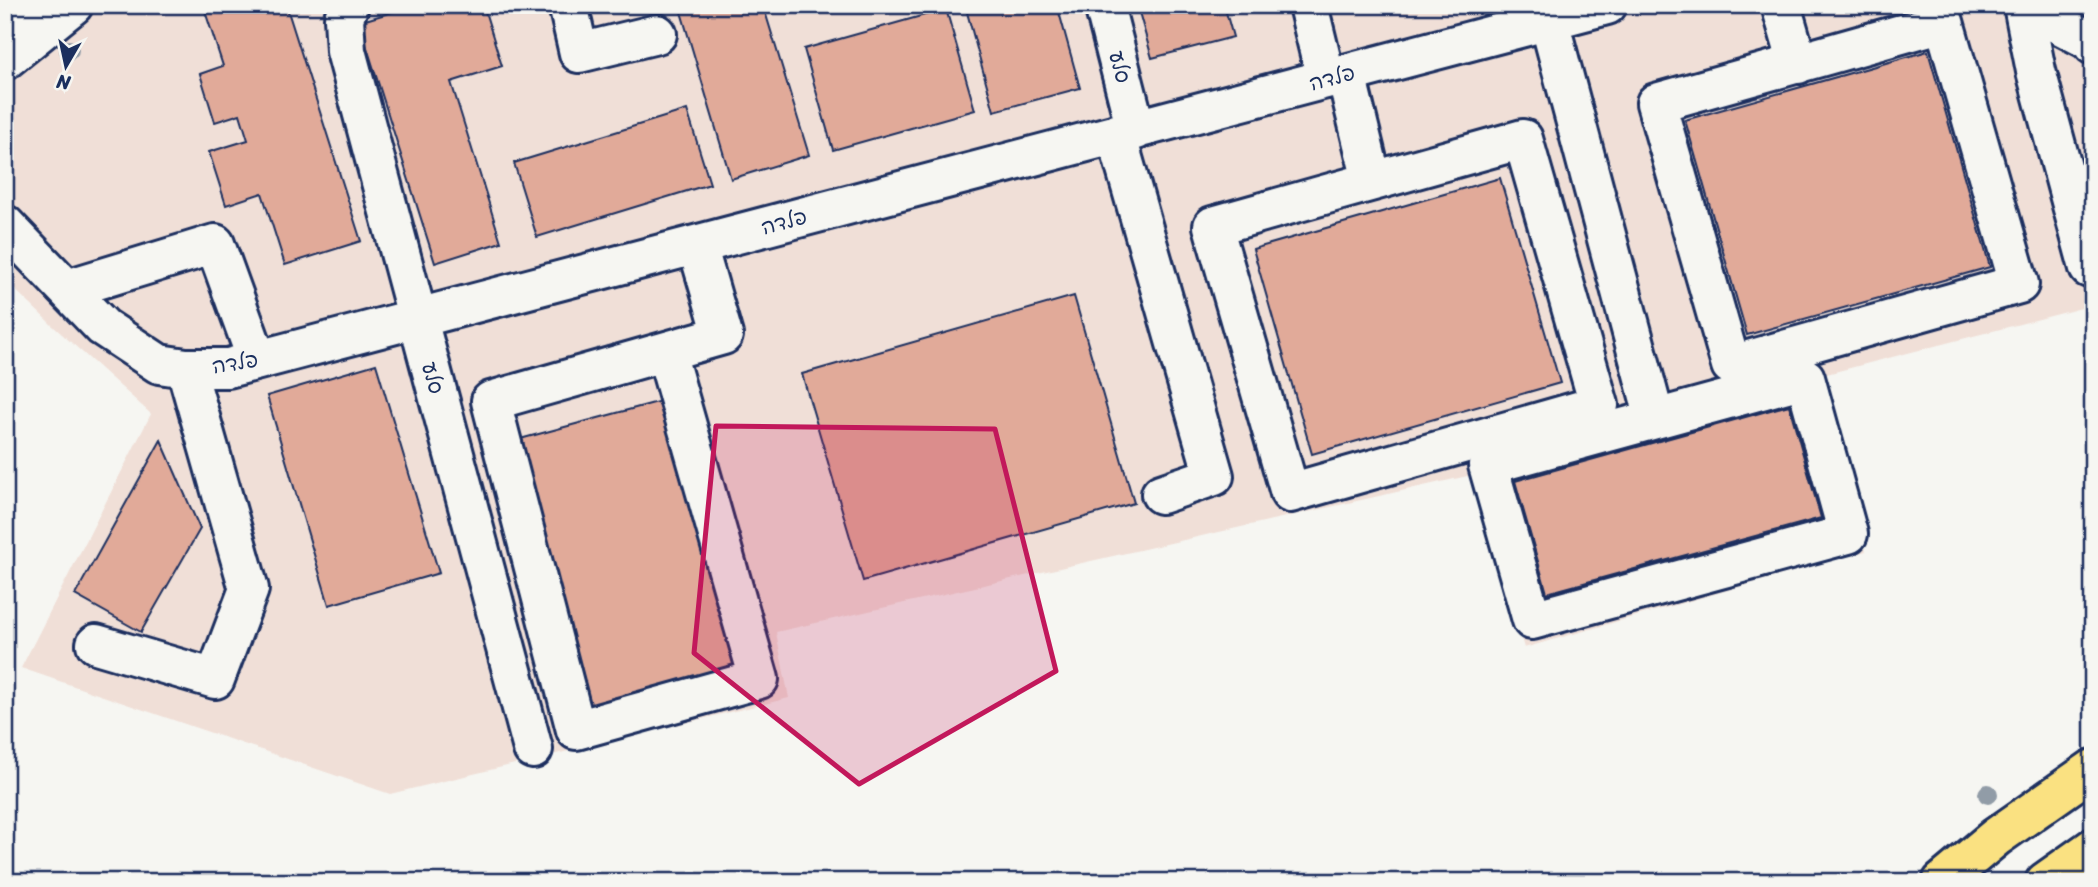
<svg xmlns="http://www.w3.org/2000/svg" width="2098" height="887" font-family="Sriracha,'Playpen Sans Hebrew',sans-serif">
  <style>
    .built { fill: #f0dfd7 }
    .building { fill: #e1aa99; stroke: #1b2f5e; stroke-width: 2 }
    .lines { fill: none; stroke-linecap: round; stroke-linejoin: round }
    .minor-casing { stroke: #1b2f5e; stroke-width: 44 }
    .highway-casing { stroke: #1b2f5e; stroke-width: 44 }
    .minor { stroke: #f6f6f2; stroke-width: 38 }
    .highway { stroke: #fae181; stroke-width: 38 }
    .tree { fill: #919ca7 }
    .marked { fill: #c2185b; fill-opacity: 0.2; stroke: #c2185b; stroke-width: 5; stroke-linejoin: round }
    .labels { text-anchor: middle; dominant-baseline: central; stroke-width: 5; stroke-linejoin: round; paint-order: stroke }
    .street-label { font-size: 21px; fill: #1b2f5e; stroke: #f6f6f2 }
  </style>
  <rect width="100%" height="100%" fill="#f6f6f2"/>
  <filter id="ink" filterUnits="userSpaceOnUse"><feTurbulence type="fractalNoise" baseFrequency=".0143" numOctaves="2"/><feDisplacementMap in="SourceGraphic" scale="14" xChannelSelector="R" yChannelSelector="G"/><feConvolveMatrix kernelMatrix="1 2 1 2 8 2 1 2 1" color-interpolation-filters="sRGB"/></filter>
  <g filter="url(#ink)">
    <!-- built -->
    <path class="built" d="M5,5H2093V305L1819,376L1866,551L1524,648L1472,475L776,632L789,698L390,794L21,668L151,414L53,326L5,280Z"/>
    <!-- building -->
    <path class="building" d="M203,5H286L361,241L285,265L262,193L226,205L209,152L248,140L240,114L215,122L200,74L223,66Z
      M415,5H483L502,66L451,82L501,242L435,263L359,22Z
      M679,5H763L809,155L731,179Z
      M965,5H1057L1080,88L994,111Z
      M1137,5H1224L1233,37L1152,58Z
      M946,9L975,110L833,150L804,49Z
      M1928,51L1990,267L1747,335L1685,120Z
      M687,110L710,184L537,237L514,163Z
      M1500,178L1560,383L1312,454L1253,249Z
      M1074,296L1134,503L863,581L802,374Z
      M376,364L439,573L329,605L267,396Z
      M665,400L740,671L584,713L509,442Z
      M1789,405L1821,518L1547,593L1515,481Z
      M161,440L200,529L141,632L75,595Z"/>
    <g class="lines">
      <!-- minor casing -->
      <g class="minor-casing">
        <path id="minor" d="M15,5L37,34
          M349,5L344,18L346,51L533,749
          M568,5L579,53L657,34
          M1104,5L1136,130
          M1308,5L1326,79
          M1781,5L1798,64
          M2023,5L2036,71L2089,268
          M2028,5L2045,17L2091,41L2093,45
          M1549,21L1655,419
          M1944,22L2019,284L1731,365L1656,103Z
          M5,60L73,5
          M1346,74L1372,181
          M1116,134L1214,476L1161,494
          M1523,139L1599,405L1290,493L1213,226Z
          M5,225L103,327L159,364L186,368H228L1607,5
          M67,289L215,244L257,360
          M666,352L759,679L576,730L491,401L723,335L697,245
          M1805,378L1848,534L1532,620L1488,465Z
          M96,644L215,679L249,589L186,368"/>
      </g>
      <!-- highway casing -->
      <g class="highway-casing">
        <path id="highway" d="M1942,882L1996,837L2093,769
          M2045,882L2093,848"/>
      </g>
      <!-- minor -->
      <use href="#minor" class="minor"/>
      <!-- highway -->
      <use href="#highway" class="highway"/>
    </g>
    <!-- trees -->
    <g class="tree">
      <circle cx="69" cy="50" r="10"/>
      <circle cx="1988" cy="794" r="10"/>
    </g>
  </g>
  <!-- marked area -->
  <path class="marked" d="M716,426L995,429L1056,671L859,784L694,653Z"/>
  <g class="labels">
    <!-- street labels -->
    <g class="street-label">
      <text transform="translate(1120 67) rotate(76)">סלע</text>
      <text transform="translate(1332 78) rotate(-15)">פלדה</text>
      <text transform="translate(784 222) rotate(-15)">פלדה</text>
      <text transform="translate(235 363) rotate(-9)">פלדה</text>
      <text transform="translate(433 378) rotate(75)">סלע</text>
    </g>
  </g>
  <!-- margin -->
  <rect width="2098" height="887" fill="none" stroke="#f6f6f2" stroke-width="28"/>
  <rect x="14" y="14" width="2070" height="859" fill="none" stroke="#1b2f5e" stroke-width="2.5" filter="url(#ink)"/>
  <!-- north arrow -->
  <g transform="translate(66 66) rotate(189)" stroke="#f6f6f2" stroke-width="5" paint-order="stroke">
  <path d="M0-5L12 26L0 18L-12 26Z" fill="#1b2f5e"/>
  <text y="-10" font-size="19" font-weight="bold" text-anchor="middle" fill="#1b2f5e">N</text>
  </g>
</svg>
